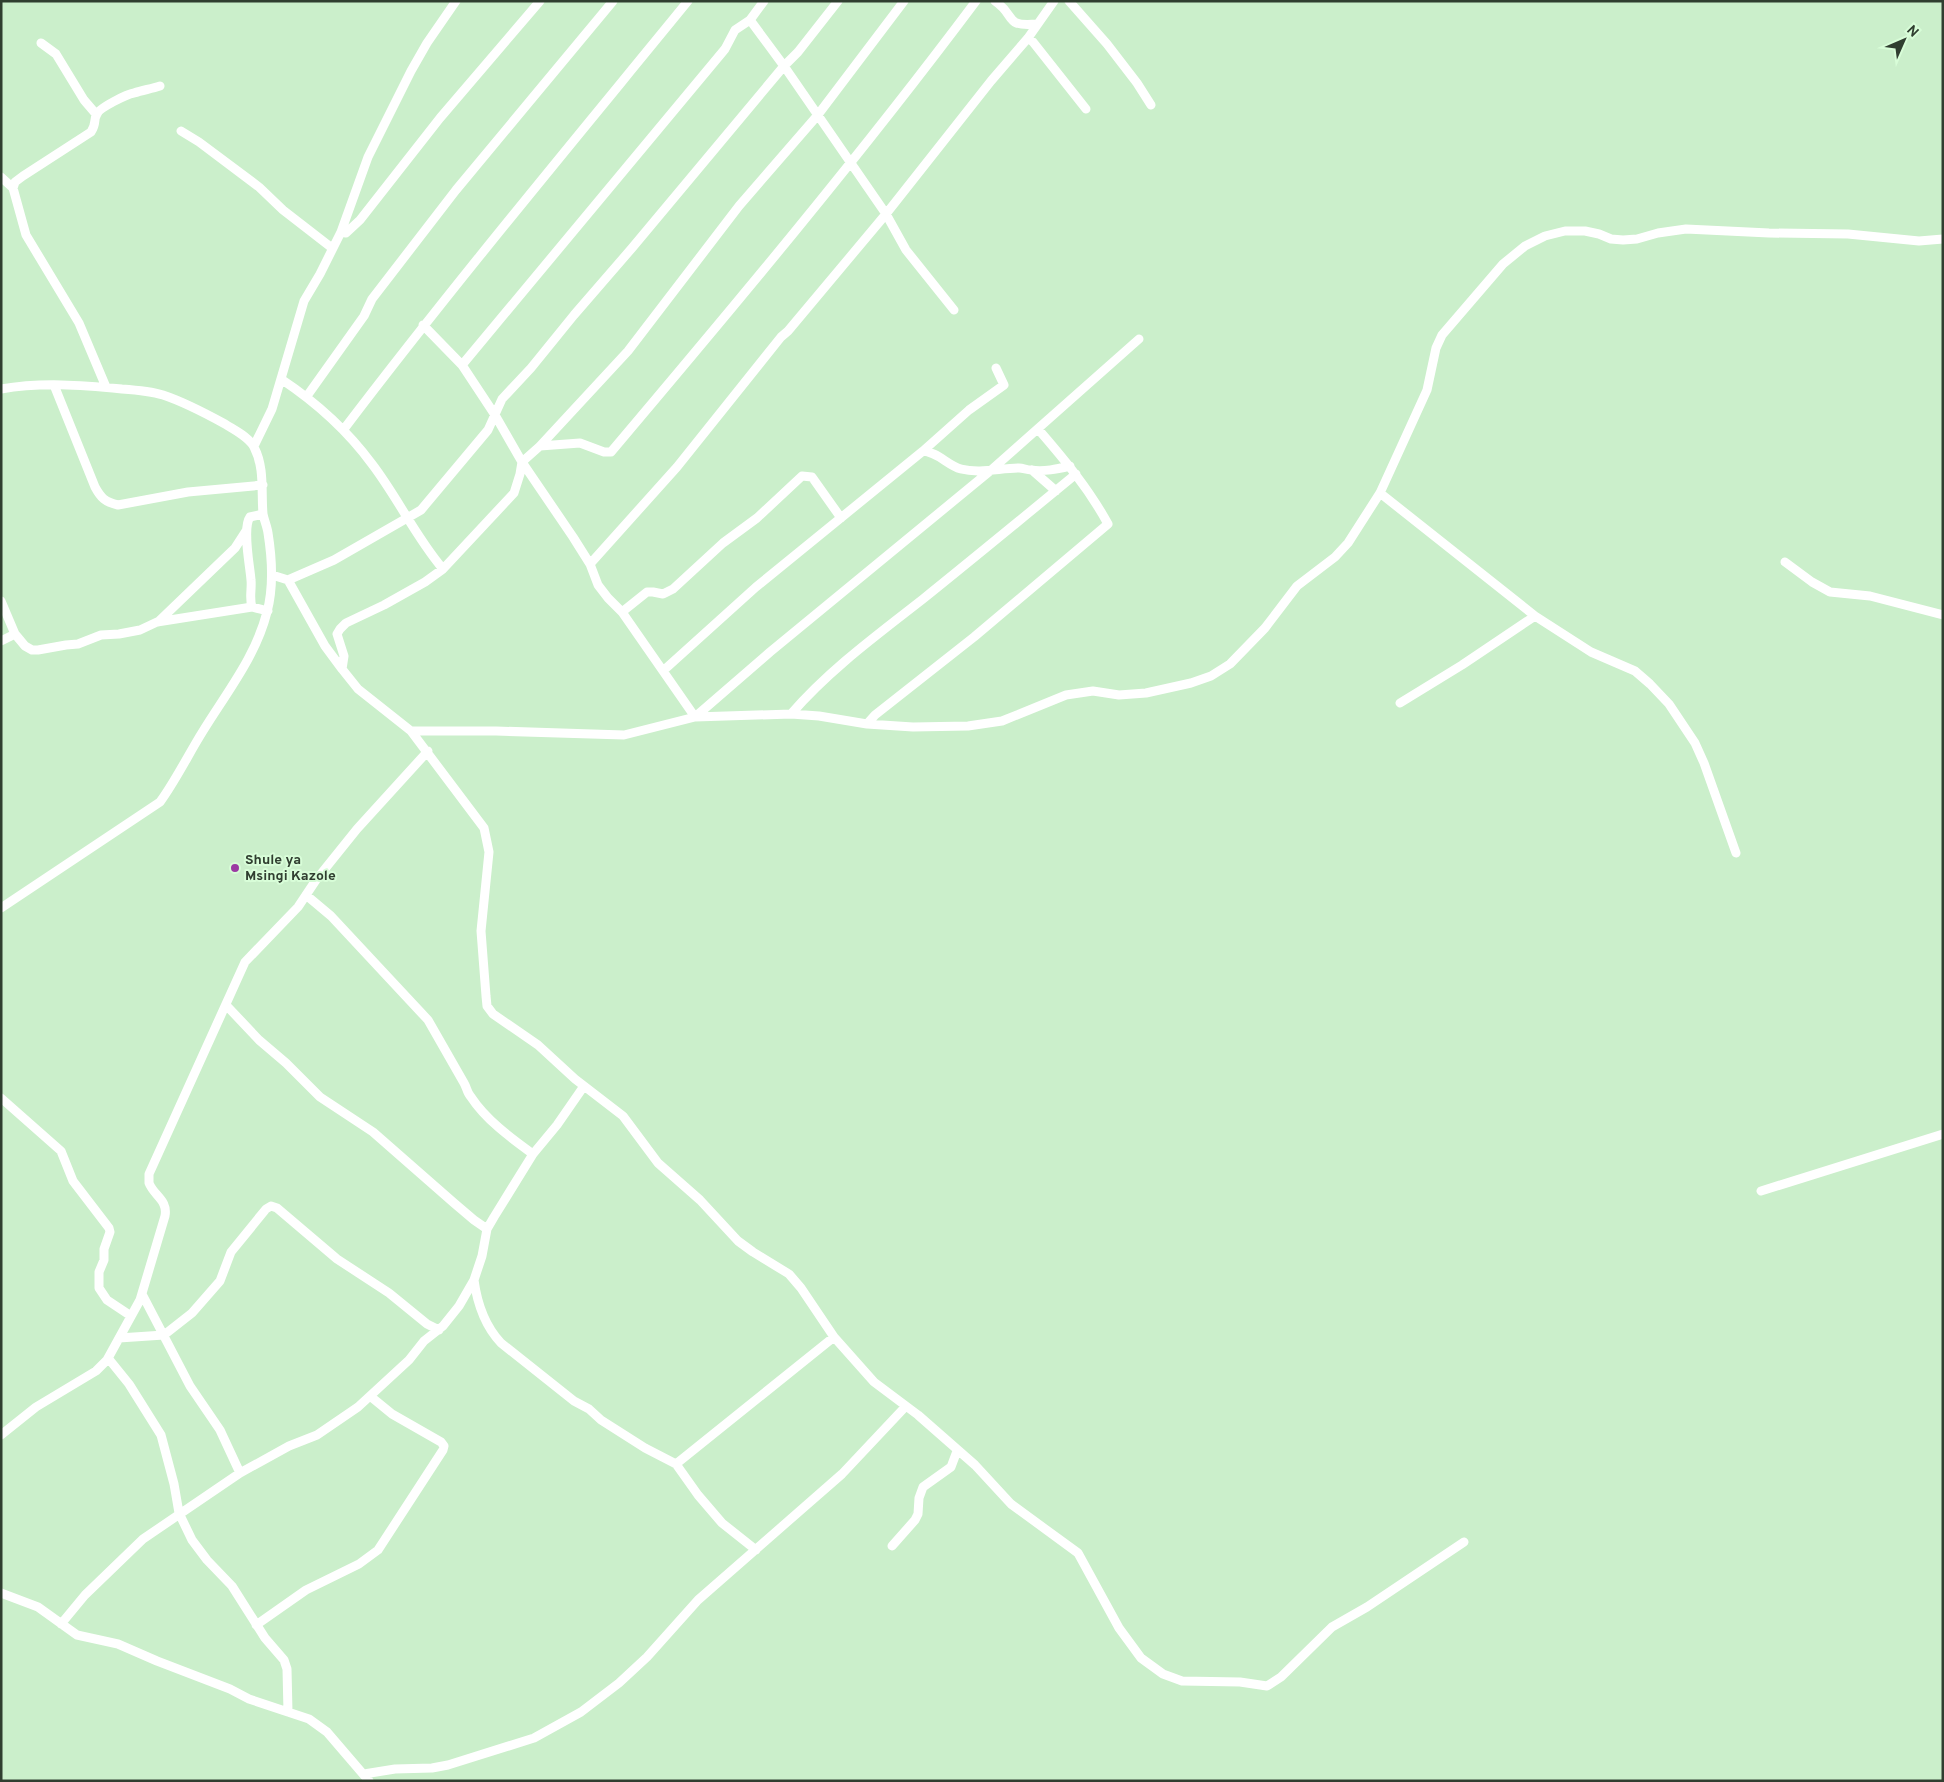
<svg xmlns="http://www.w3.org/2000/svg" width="1944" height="1782" font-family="Overpass,sans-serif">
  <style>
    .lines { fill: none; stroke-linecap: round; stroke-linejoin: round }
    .street { stroke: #fff; stroke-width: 9 }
    .poi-dot { fill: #9b3aa2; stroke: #d8fdd8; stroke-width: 2 }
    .labels { text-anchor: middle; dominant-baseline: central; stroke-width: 4; stroke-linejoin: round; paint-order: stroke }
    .poi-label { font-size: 14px; font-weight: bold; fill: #303e30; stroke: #d8fdd8; text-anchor: start }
  </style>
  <rect width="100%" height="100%" fill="#cbefcb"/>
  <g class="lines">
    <!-- street -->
    <path class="street" d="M995,1C1017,16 1003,27 1037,24
      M1069,1L1107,44L1137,83L1151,105
      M750,20L784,66L886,214L906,250L954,310
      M1028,38L1033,42L1086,109
      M41,43L56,54L84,100L96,114
      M181,131L199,142L259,187L283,210L332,248
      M1,177L13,188L26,235L79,323L106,387
      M13,188L15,182L23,176L91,132C97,123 93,120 97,114C99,108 127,94 134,93C143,90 151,89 160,86
      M341,232L346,233L360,220L440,118L540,1
      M423,325L462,365L495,415L522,462L573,537L590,564L598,585L608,598L622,612L695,717L770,652L990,471L1139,339
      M462,365L725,49L735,30L750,20L764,1
      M281,379C317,403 347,430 372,464C398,498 415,536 443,569
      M54,385L95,487C101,498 105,502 118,505L188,492L263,485
      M1,389C41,382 81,385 122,389C136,390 150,391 163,395C184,402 205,413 225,424C234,430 249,437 254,447C265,468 261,492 263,514C264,520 267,526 268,533C272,558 274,586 267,612C256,656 227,692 203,731C188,755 176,780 160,802L1,908
      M307,396L364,316L372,299L456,190L613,1
      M344,429C455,283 572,143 688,1
      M254,446L272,409L304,301L320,274L341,232L368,157L411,71L427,43L456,1
      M540,446L580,443L604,452H611C736,304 860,156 976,1
      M923,451C938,452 947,465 961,469C980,474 1000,468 1019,468C1023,468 1027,470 1031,470C1044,472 1057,469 1070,466
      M1032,470L1056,491
      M1380,493L1535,616L1591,652L1635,671L1650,684L1669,704L1695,743L1704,763L1736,853
      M1785,562L1812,582L1830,592L1870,596L1943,615
      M590,564L677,467L781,337L788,331L886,214L991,81L1028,38L1054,1
      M272,575L288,580L325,646L342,669L358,689L411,731L484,828L489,852L481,931L486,996L487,1006L493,1014L538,1045L575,1079L623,1116L658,1163L700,1200L738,1241L753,1252L789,1274L801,1288L834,1337L874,1382L918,1415L975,1465L1011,1504L1078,1553L1119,1628L1141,1658L1163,1674L1182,1681L1240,1682L1267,1686L1281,1677L1332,1627L1367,1607L1464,1542
      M288,580L334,560L421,510L488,430L502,399L531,368L574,315L632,248L784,66L798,52L838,1
      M1,601L15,634L25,646L32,650H38L66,645L78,644L101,635L119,634L140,630L157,622L252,607L268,611
      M252,607C249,598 252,589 251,580C250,566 242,528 250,517L263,514
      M622,612L647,592H653L663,594L673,589L723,543L757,518L802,476L812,477L841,518
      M158,622L235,548L246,531
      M1,641L15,634
      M342,669L344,656L337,634L340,629L346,623L384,605L425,582L443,569L514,493L520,474L522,462L540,446L628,351L739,206L817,116L904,1
      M664,670L756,587L923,451L969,410L1004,385L996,368
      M1400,703L1462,665L1535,616
      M791,714C829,670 877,635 923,599C974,558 1025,516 1076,474
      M867,724L875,715L974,637L1108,524C1089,489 1064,459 1038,429
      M411,731H496L624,735L695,717L791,714L819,716L867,724L913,727L968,726L1002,721L1066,695L1093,691L1119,695L1146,693L1191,683L1211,676L1230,664L1265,628L1297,586L1335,557L1348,543L1380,493L1427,390L1436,348L1442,335L1503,264L1525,246L1545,236L1565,231H1585L1599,234L1611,239L1623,240L1637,239L1658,233L1686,229L1769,233L1848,234L1919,241L1943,239
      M306,895L331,916L428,1020L464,1083C467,1088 467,1093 471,1097C486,1120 511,1138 533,1154
      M226,1005L259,1040L286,1063L320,1097L373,1132L454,1203L474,1220L487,1229
      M1,1098L61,1151L73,1181L109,1228L110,1232L104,1249V1260L99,1272V1288L107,1300L131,1316
      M1761,1191L1943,1134
      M474,1280C477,1302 485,1326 501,1343L574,1401L589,1409L601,1420L645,1448L676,1464L698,1495L722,1523L756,1550
      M142,1294L190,1386L220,1430L240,1473
      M119,1338L164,1335L192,1313L220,1281L231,1252L266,1209L271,1206L277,1208L337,1259L389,1293L427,1324L439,1330
      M108,1358L129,1384L161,1435L174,1484L179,1513L192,1540L207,1560L232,1586L265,1638L284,1660L287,1669L288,1712
      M1,1435L36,1407L96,1371L107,1360L140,1300L165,1216C168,1200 154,1196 149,1183V1174L245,962L298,907L316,880L357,829L428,751
      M676,1464L834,1337
      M892,1546L915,1520L918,1514L919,1498L923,1487L951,1467L957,1451
      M1,1593L38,1607L77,1635L118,1644L157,1661L230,1689L249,1699L309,1719L327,1732L369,1781
      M61,1624L85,1595L143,1539L240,1473L289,1446L317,1435L358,1407L409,1360L424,1341L443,1326L459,1306L474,1280L482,1256L487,1229L494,1217L533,1154L557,1125L584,1086
      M256,1625L306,1590L359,1564L378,1550L443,1450L444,1446L441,1442L392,1414L370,1396
      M364,1774L395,1769L432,1768L448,1765L534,1738L581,1712L619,1683L647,1657L698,1600L842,1474L906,1406"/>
  </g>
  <!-- markers -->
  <circle class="poi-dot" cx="235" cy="868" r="5"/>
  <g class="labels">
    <!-- poi labels -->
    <g class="poi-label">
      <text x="245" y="860">Shule ya<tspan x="245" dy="16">Msingi Kazole</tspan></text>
    </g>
  </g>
  <!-- border -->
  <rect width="1944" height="1782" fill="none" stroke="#303e30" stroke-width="5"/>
  <!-- north arrow -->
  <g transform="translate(1904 40) rotate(45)" stroke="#d8fdd8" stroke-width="4" paint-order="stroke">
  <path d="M0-4L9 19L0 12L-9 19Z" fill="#303e30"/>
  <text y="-8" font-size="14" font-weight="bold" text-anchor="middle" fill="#303e30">N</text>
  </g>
</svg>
